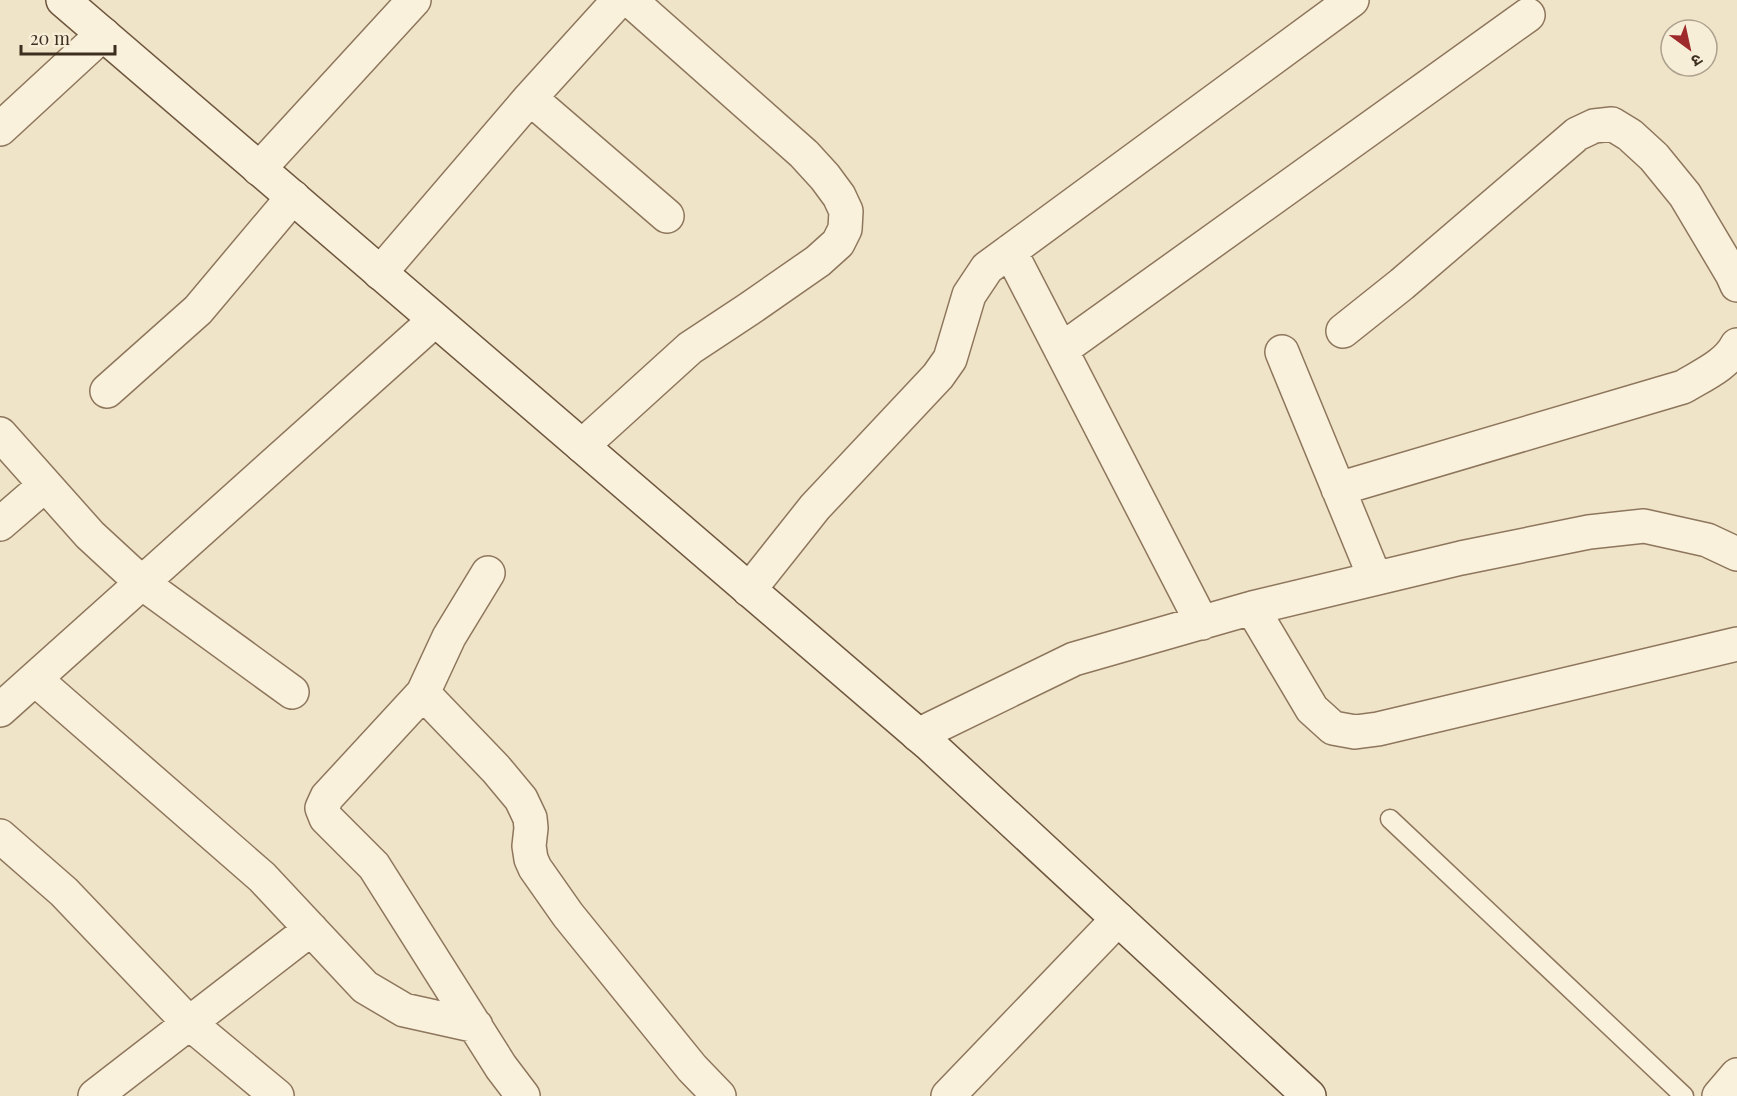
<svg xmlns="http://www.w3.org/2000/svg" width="1737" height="1096" font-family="'Playfair Display','Noto Sans Devanagari',serif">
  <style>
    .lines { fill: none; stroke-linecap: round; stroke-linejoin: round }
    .lane-casing { stroke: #8d765c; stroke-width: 21 }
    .street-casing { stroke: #8d765c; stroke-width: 36 }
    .secondary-casing { stroke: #6f573f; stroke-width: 36 }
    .lane { stroke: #faf1dc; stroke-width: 18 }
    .street { stroke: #faf1dc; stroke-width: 33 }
    .secondary { stroke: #faf1dc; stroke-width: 33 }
  </style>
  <rect width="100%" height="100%" fill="#f0e4c8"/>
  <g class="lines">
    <!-- lane casing -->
    <g class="lane-casing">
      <path id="lane" d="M1390,819L1684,1096"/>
    </g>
    <!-- street casing -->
    <g class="street-casing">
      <path id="street" d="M530,98L667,216
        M0,129L103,34
        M259,169L414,0
        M1010,251L1202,623
        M380,273L530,98L619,0
        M1343,331L1402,284L1577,134L1594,126L1612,124L1630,135L1654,157L1685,195L1732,274L1737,285
        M1061,350L1528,15
        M1282,352L1375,578
        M107,391L198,310L293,197
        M0,434L90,535L142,583L292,692
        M582,446L690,348L749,309L818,261L838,243L845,229L846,211L839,196L825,177L804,154L630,0
        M1338,489L1683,387C1701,376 1727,365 1737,345
        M0,524L45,485
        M488,573L449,637L423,693L327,797L322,808L326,818L374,866L501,1067L523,1096
        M749,590L815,507L938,376L950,359L969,295L987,268L1352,0
        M1252,608L1312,709L1333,728L1355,732L1378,729L1737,644
        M35,679L262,877L365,987L404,1010L476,1026
        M423,693L496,769L521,799L530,818L531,828L529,846L531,859L535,868L568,915L692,1068L719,1096
        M0,710L435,320
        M918,735L1074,659L1252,608L1461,558L1589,532L1644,526L1707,540L1737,554
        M0,836L64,892L188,1022L277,1096
        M95,1096L311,929
        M948,1096L1118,919
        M1719,1096L1737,1075"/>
    </g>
    <!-- secondary casing -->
    <g class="secondary-casing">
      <path id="secondary" d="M63,0L929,744L1309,1096"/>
    </g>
    <!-- lane -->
    <use href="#lane" class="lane"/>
    <!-- street -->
    <use href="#street" class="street"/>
    <!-- secondary -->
    <use href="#secondary" class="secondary"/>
  </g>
  <!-- north arrow -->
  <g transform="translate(1689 48) rotate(147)"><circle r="28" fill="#f7eed8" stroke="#ada18e" stroke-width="1.5"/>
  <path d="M0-4.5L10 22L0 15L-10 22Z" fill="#9e2a2b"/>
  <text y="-9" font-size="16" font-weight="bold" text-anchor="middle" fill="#3d2e20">उ</text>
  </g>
  <!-- scale -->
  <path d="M21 45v9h94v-9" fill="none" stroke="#3d2e20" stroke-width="3"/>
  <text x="30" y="45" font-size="18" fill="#3d2e20" stroke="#f7eed8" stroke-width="4.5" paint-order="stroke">20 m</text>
</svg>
